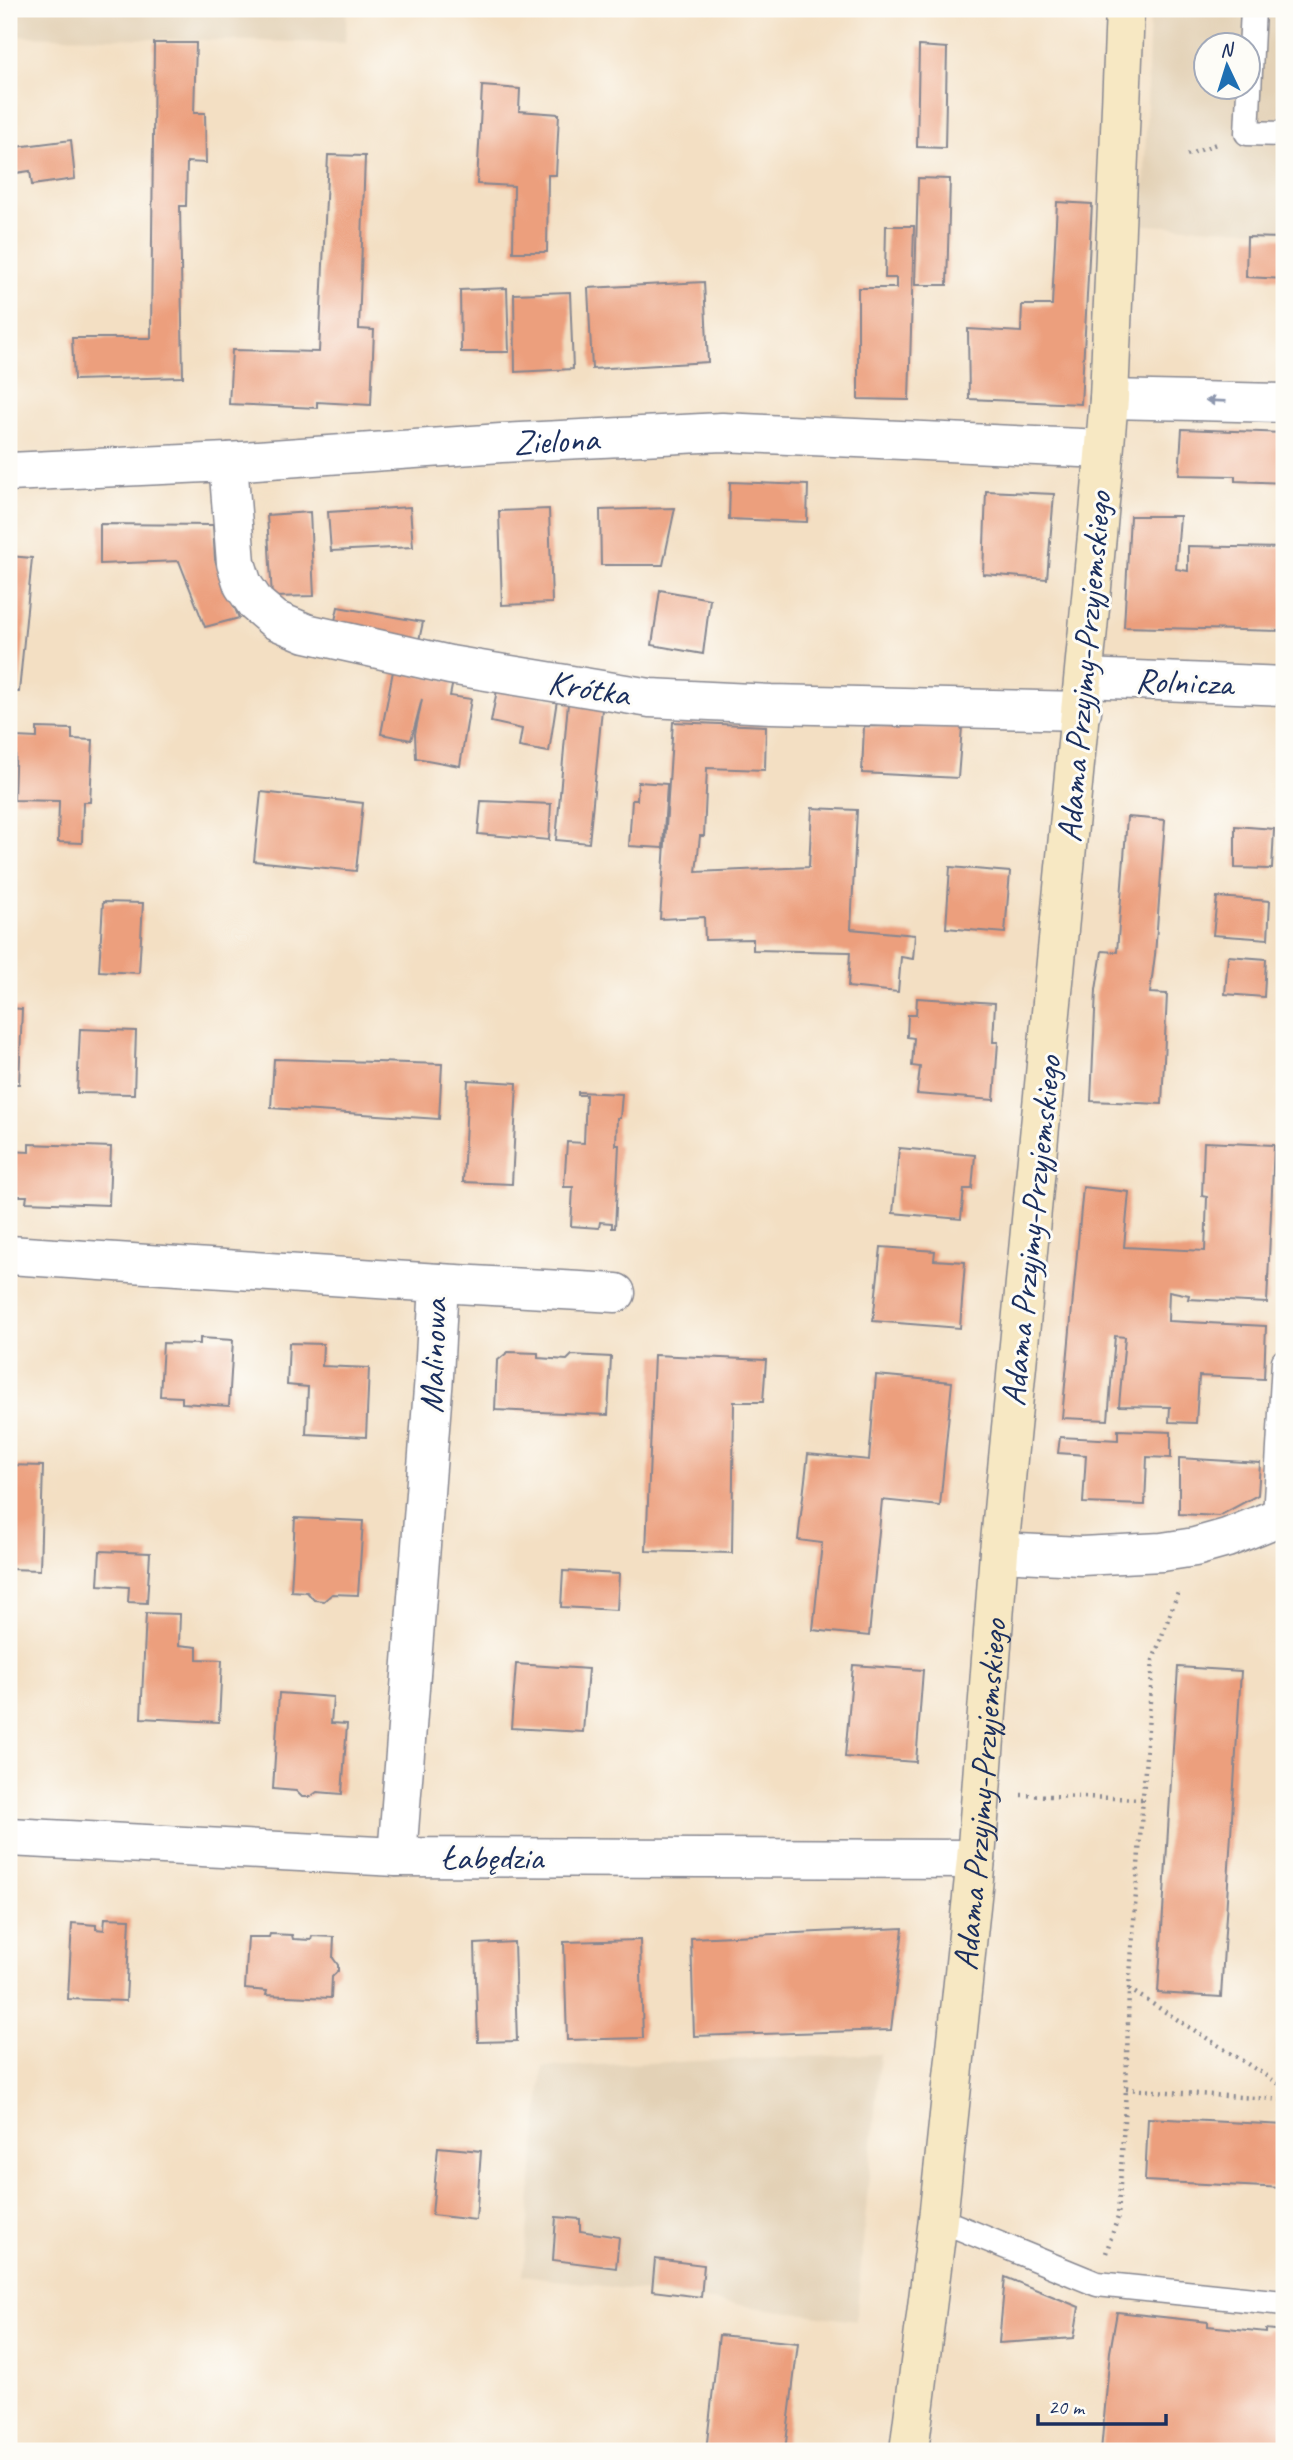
<svg xmlns="http://www.w3.org/2000/svg" width="1293" height="2460" font-family="Caveat,sans-serif">
  <style>
    .built { fill: #e3d1b6; fill-rule: evenodd }
    .building { fill: #ec9f7d }
    .lines { fill: none; stroke-linecap: round; stroke-linejoin: round }
    .lane-casing { stroke: #878790; stroke-width: 27 }
    .street-casing { stroke: #878790; stroke-width: 41 }
    .secondary-casing { stroke: #878790; stroke-width: 41 }
    .path { stroke: #878790; stroke-width: 4.5; stroke-dasharray: 2 5; stroke-linecap: butt }
    .lane { stroke: #fff; stroke-width: 24 }
    .street { stroke: #fff; stroke-width: 38 }
    .secondary { stroke: #f7e8c3; stroke-width: 38 }
    .oneway { fill: #8d97ae }
    .labels { text-anchor: middle; dominant-baseline: central; stroke-width: 6; stroke-linejoin: round; paint-order: stroke }
    .street-label { font-size: 35px; fill: #1b2f5e; stroke: #fdfcf7 }
  </style>
  <rect width="100%" height="100%" fill="#fdfcf7"/>
  <filter id="ink" filterUnits="userSpaceOnUse"><feTurbulence type="fractalNoise" baseFrequency=".0143" numOctaves="2"/><feDisplacementMap in="SourceGraphic" scale="14" xChannelSelector="R" yChannelSelector="G"/><feConvolveMatrix kernelMatrix="1 2 1 2 8 2 1 2 1" color-interpolation-filters="sRGB"/></filter>
  <filter id="wash" filterUnits="userSpaceOnUse"><feTurbulence type="fractalNoise" baseFrequency=".00686" numOctaves="4" result="noise"/><feDisplacementMap in="SourceGraphic" scale="28" xChannelSelector="R" yChannelSelector="G"/><feGaussianBlur stdDeviation="1.57" result="paint"/><feColorMatrix in="noise" values="0 0 0 0 0 0 0 0 0 0 0 0 0 0 0 0 0 1.4 0 .05"/><feComposite in="paint" operator="in"/></filter>
  <g filter="url(#wash)">
    <rect width="100%" height="100%" fill="#f3dfc3"/>
    <!-- built -->
    <path class="built" d="M9,9H347L345,43L9,36Z
      M1150,9H1284V231L1143,225ZM1206,46H1248V88H1206Z
      M880,2054L856,2321L523,2275L543,2067Z"/>
    <g id="blocks">
      <!-- building -->
      <path class="building" d="M154,43H196L194,113H205L206,163L187,162L186,206H180L183,377L74,380L72,338H151Z
        M919,46L947,48L945,148L917,147Z
        M482,86L520,89L519,111L559,114L556,175H548L547,252H513L514,186L477,184Z
        M71,140L75,179L32,185L30,171L9,174V148Z
        M328,155L365,156L359,329L374,330L371,405L317,402V408L229,404L232,350L319,352Z
        M918,178L950,179L947,285H915Z
        M1057,202L1092,204L1081,404L969,399L968,329L1021,332L1022,305H1052Z
        M886,226H914L909,400L858,399V288H896V278H885Z
        M1247,237L1284,238V279L1246,277Z
        M704,282L708,362L592,369L588,288Z
        M507,288L509,352H461L460,290Z
        M570,292L573,369L515,372L514,294Z
        M1182,429L1284,433V483L1235,481V476L1179,475Z
        M730,482L808,485L807,522L729,519Z
        M986,491L1054,494L1047,579L983,574Z
        M410,507L413,547L331,551L328,512Z
        M675,508L663,565H601L600,510Z
        M549,509L552,603L502,605L499,511Z
        M310,512L314,596L272,597L267,515Z
        M1130,516H1180L1176,569L1188,571V546L1284,548V631L1124,627Z
        M100,524L213,525L215,560L239,618L205,627L179,561L100,564Z
        M9,556L32,558L19,692H9Z
        M660,590L710,599L703,654L652,645Z
        M338,607L423,622L418,645L333,630Z
        M393,671L453,681L450,696L471,699L460,766L416,758L415,734L422,699L411,740L381,734Z
        M497,690L557,700L549,752L519,747L522,729L491,722Z
        M568,703L602,709L589,843L556,840Z
        M673,722L766,726L765,770L707,768L704,836H700L696,872L809,867L812,808L857,810L851,929L915,935L913,959L901,957L898,992L848,987L850,952L753,950V939L705,940L704,917L660,919Z
        M864,726L962,727L958,778L862,773Z
        M37,728L72,729V739L93,740L90,802H83L82,843L58,842L59,801L14,800L16,737L37,738Z
        M638,782L667,784L663,848L629,846L632,800H637Z
        M261,792L363,803L356,871L254,861Z
        M481,801L551,804L549,840L478,834Z
        M1127,817L1165,820L1155,955L1150,993L1167,994L1162,1104L1091,1101L1096,990L1102,951L1117,952Z
        M1235,826L1274,829L1272,869L1235,868Z
        M950,867L1010,872L1005,933L946,928Z
        M1217,897L1270,901L1268,939L1213,935Z
        M103,902L143,903L139,973L99,971Z
        M1228,956L1266,959L1264,997L1225,994Z
        M917,998L995,1003L993,1042H998L994,1100L917,1094L920,1067L912,1066L914,1038L907,1037L908,1015H916Z
        M9,1008L22,1009L19,1084H9Z
        M80,1029L136,1031L134,1094L77,1093Z
        M274,1059L442,1064L439,1119L271,1108Z
        M468,1080L517,1083L512,1184L463,1182Z
        M578,1092L622,1094L620,1118H617L616,1145H619L615,1228H612V1223L600,1222L599,1228L571,1226L573,1187H564L567,1142L584,1143L586,1095H578Z
        M1204,1142L1274,1145L1267,1303L1188,1299L1189,1295L1169,1291L1168,1321L1266,1326L1264,1379L1199,1376L1196,1423L1169,1422L1170,1407L1119,1406L1125,1337L1115,1336L1108,1420L1062,1418L1083,1187L1129,1192L1124,1247L1205,1251L1207,1197L1202,1196Z
        M29,1144L111,1147L109,1205L26,1202L27,1196H9V1151L29,1152Z
        M899,1148L975,1155L972,1189H964L961,1219L893,1213Z
        M881,1247L935,1251L934,1260L965,1262L960,1328L873,1321Z
        M200,1338L233,1340L229,1406L182,1403V1397L160,1396L163,1343L200,1344Z
        M289,1343L323,1344L322,1366L369,1368L366,1437L306,1434L308,1387L287,1385Z
        M508,1352L538,1353V1358L567,1360L572,1355L611,1357L608,1415L495,1410L497,1361Z
        M654,1355L766,1360L763,1402H734L732,1553L646,1551Z
        M876,1375L952,1382L940,1506L882,1500L869,1636L813,1630L822,1543L798,1540L808,1454L869,1460Z
        M1118,1430L1171,1432V1458L1147,1457L1145,1505L1083,1503L1086,1455L1058,1453L1060,1437L1118,1440Z
        M1179,1458L1260,1463L1258,1495L1219,1516L1179,1514Z
        M9,1465L43,1466L40,1570L9,1569Z
        M295,1518L363,1521L358,1595L332,1594L324,1601L314,1600L307,1592L291,1591Z
        M100,1551L150,1553L147,1603L128,1602L129,1587L98,1585Z
        M563,1571L619,1574L617,1610L561,1607Z
        M146,1613L180,1614L179,1645L197,1647V1659L222,1660L219,1722L141,1718Z
        M516,1664L588,1669L583,1732L511,1728Z
        M853,1665L923,1670L916,1762L845,1757Z
        M1178,1667L1241,1671L1221,1997L1158,1993Z
        M279,1693L333,1697L331,1723L347,1724L342,1794L317,1792L310,1797H302L296,1791L273,1789Z
        M105,1918L130,1919L126,2001L68,1999L72,1923L96,1925V1929L104,1930Z
        M903,1928L891,2030L694,2036L691,1938Z
        M270,1934L292,1935L293,1939L311,1940L312,1936L334,1937L333,1958L338,1965V1971L332,1977L331,1998L266,1995L267,1991L245,1989L248,1937H269Z
        M640,1940L643,2038L567,2040L564,1942Z
        M514,1942L517,2041L478,2042L475,1944Z
        M1148,2118L1284,2125V2188L1145,2181Z
        M438,2147L481,2151L476,2220L432,2215Z
        M556,2217L580,2219V2231L619,2237L616,2268L553,2260Z
        M655,2259L704,2265L701,2297L652,2291Z
        M1005,2277L1079,2307L1074,2338L999,2343Z
        M1117,2312L1208,2322V2326L1266,2332V2329L1284,2331V2451H1101L1110,2352Z
        M719,2335L798,2343L785,2451H706Z"/>
    </g>
  </g>
  <g filter="url(#ink)">
    <use href="#blocks" fill-opacity="0" stroke="#878790" stroke-width="2"/>
    <g class="lines">
      <!-- lane casing -->
      <g class="lane-casing">
        <path id="lane" d="M1253,9L1247,133L1284,134
          M1275,1517L1284,1361
          M938,2219L1097,2284L1284,2303"/>
      </g>
      <!-- street casing -->
      <g class="street-casing">
        <g id="street">
          <path d="M1109,399L1284,403"/>
          <path d="M228,462L236,563L243,585L256,604L275,620L306,633L450,665L650,698L771,704L1082,711"/>
          <path id="s1" d="M9,472L228,462L501,443L722,432L1104,449"/>
          <path d="M1084,678L1284,686"/>
          <path d="M9,1255L439,1283L434,1376L397,1857"/>
          <path d="M439,1283L616,1293"/>
          <path d="M999,1552L1081,1556L1162,1552L1195,1547L1227,1538L1284,1515"/>
          <path d="M9,1837L397,1857L976,1859"/>
        </g>
      </g>
      <!-- secondary casing -->
      <g class="secondary-casing">
        <g id="secondary">
          <path id="s2" d="M909,2451L938,2219L976,1859L999,1552L1098,525L1109,399L1125,9"/>
        </g>
      </g>
      <!-- path -->
      <path class="path" d="M1187,155L1216,144
        M1021,1795L1143,1799
        M1129,1989L1284,2087
        M1126,2089L1284,2100
        M1106,2253L1118,2217L1126,2089L1129,1989L1153,1660L1179,1590"/>
      <!-- lane -->
      <use href="#lane" class="lane"/>
      <!-- street -->
      <use href="#street" class="street"/>
      <!-- secondary -->
      <use href="#secondary" class="secondary"/>
    </g>
    <!-- one-way arrows -->
    <defs><path id="oneway-solid" d="M-6-.8H1V-3.2L6.5 0L1 3.2V.8H-6Z" transform="scale(1.75)"/></defs>
    <use class="oneway" href="#oneway-solid" transform="translate(1216 401) rotate(-178)"/>
  </g>
  <g class="labels">
    <!-- street labels -->
    <g class="street-label">
      <text stroke="none"><textPath href="#s1" startOffset="548">Zielona</textPath></text>
      <text transform="translate(1084 667) rotate(-85)">Adama Przyjmy-Przyjemskiego</text>
      <text transform="translate(1184 682) rotate(2)">Rolnicza</text>
      <text transform="translate(589 688) rotate(9)">Krótka</text>
      <text transform="translate(1031 1231) rotate(-84)">Adama Przyjmy-Przyjemskiego</text>
      <text transform="translate(433 1356) rotate(-88)">Malinowa</text>
      <text stroke="none"><textPath href="#s2" startOffset="660">Adama Przyjmy-Przyjemskiego</textPath></text>
      <text x="492" y="1857">Łabędzia</text>
    </g>
  </g>
  <!-- margin -->
  <rect width="1293" height="2460" fill="none" stroke="#fdfcf7" stroke-width="35"/>
  <!-- north arrow -->
  <g transform="translate(1227 66) rotate(356)"><circle r="33" fill="#fdfcf7" stroke="#a3aaba" stroke-width="2"/>
  <path d="M0-5L12 26L0 18L-12 26Z" fill="#1f6fb2"/>
  <text y="-10" font-size="19" font-weight="bold" text-anchor="middle" fill="#1b2f5e">N</text>
  </g>
  <!-- scale -->
  <path d="M1038 2414v10h128v-10" fill="none" stroke="#1b2f5e" stroke-width="3.5"/>
  <text x="1048" y="2414" font-size="21" fill="#1b2f5e" stroke="#fdfcf7" stroke-width="5" paint-order="stroke">20 m</text>
</svg>
